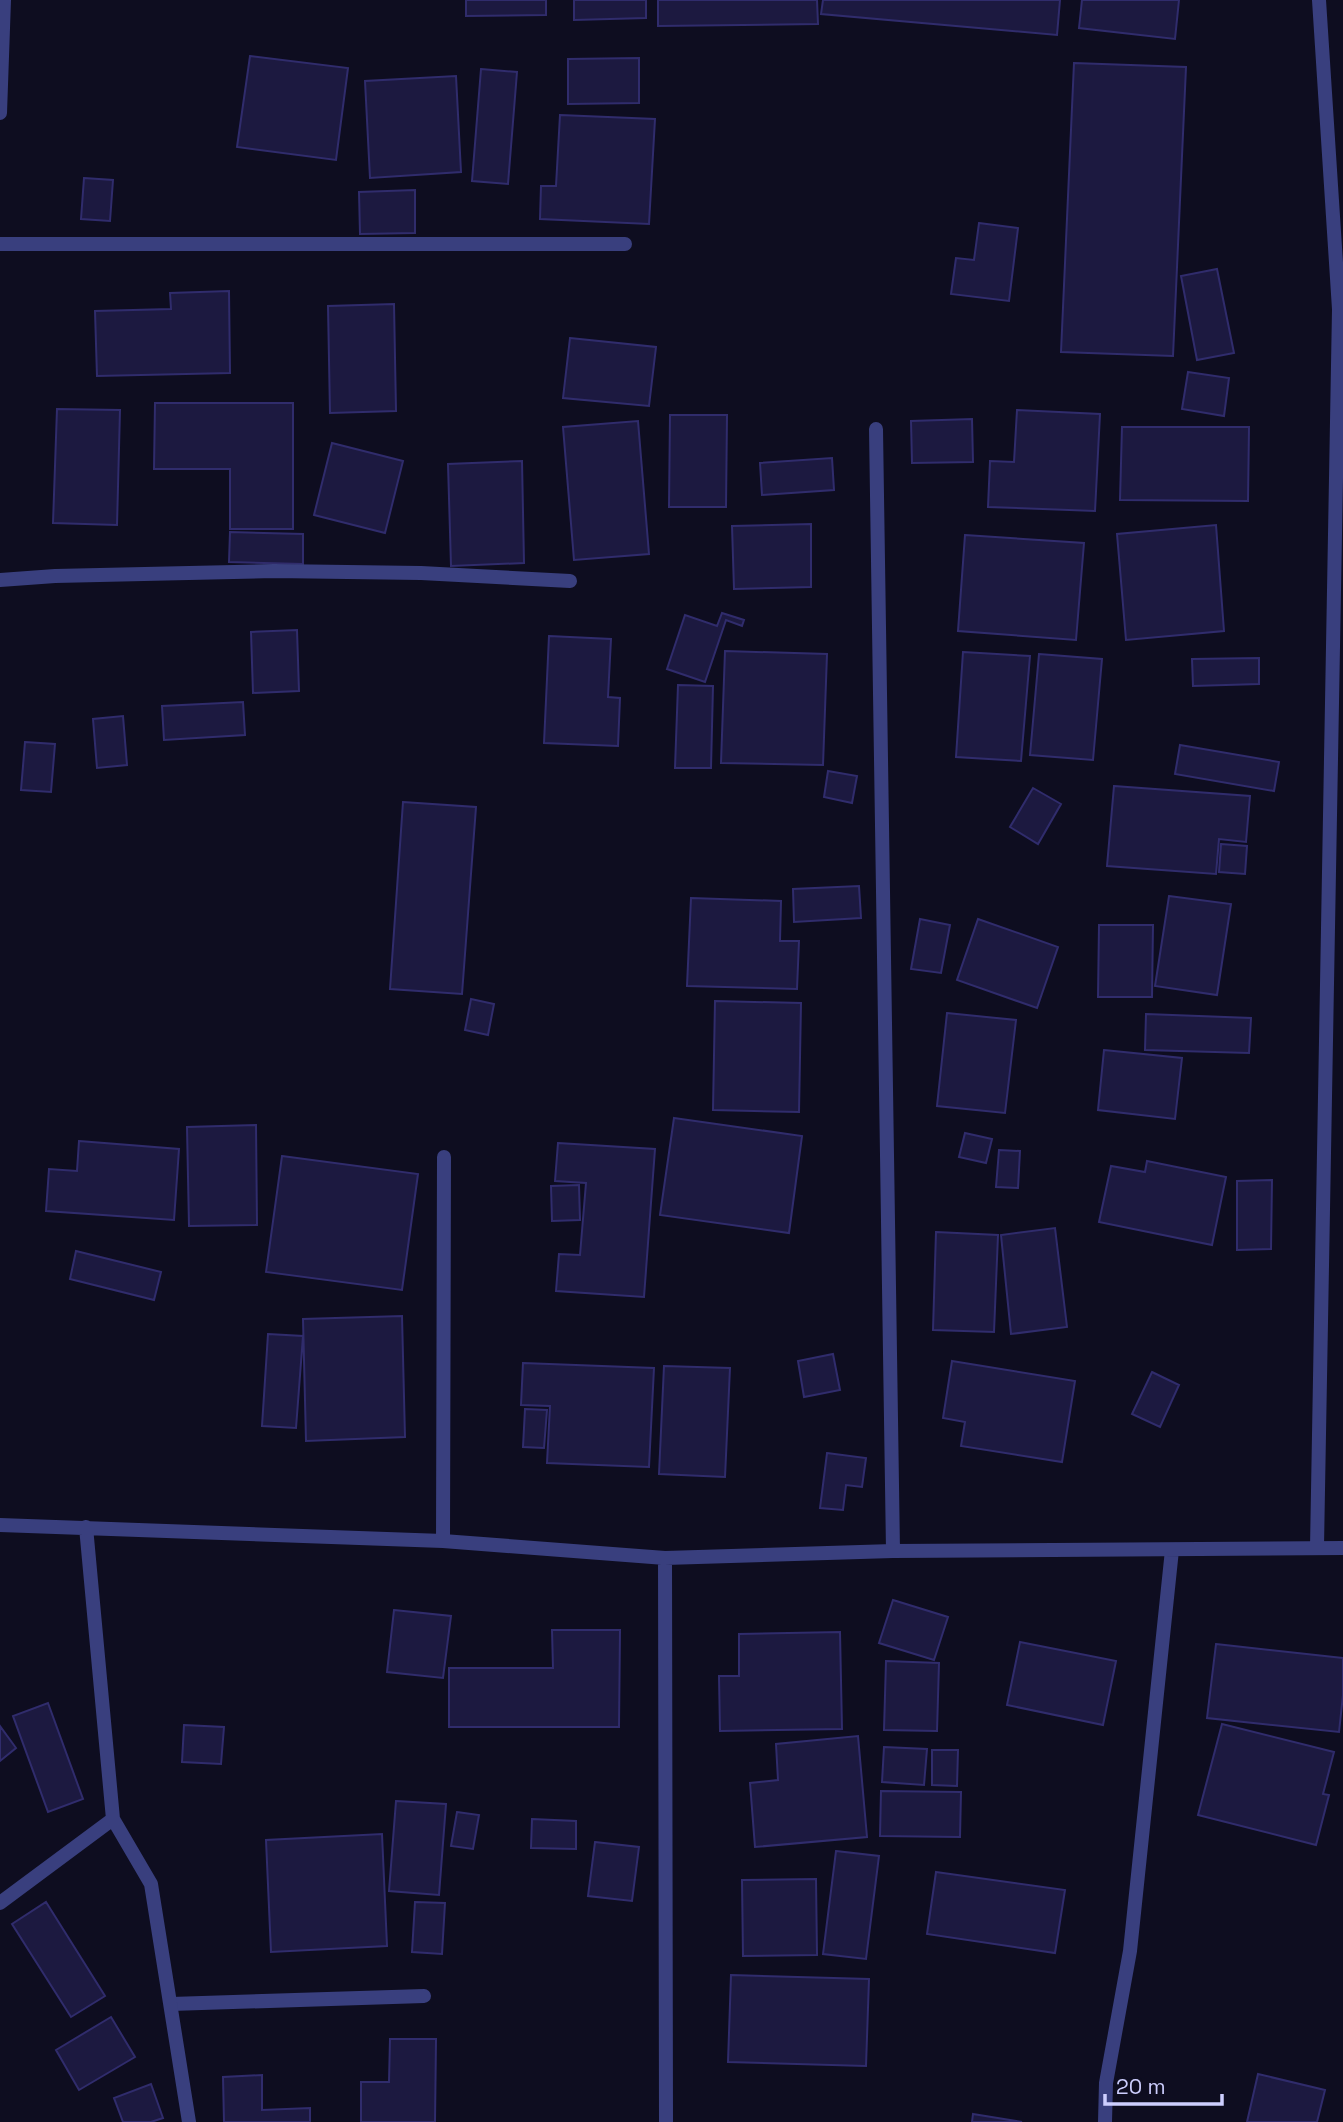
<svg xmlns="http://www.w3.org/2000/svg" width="1343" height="2122" font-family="'Space Grotesk',sans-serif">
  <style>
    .building { fill: #1c1940; stroke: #302c6c; stroke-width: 2 }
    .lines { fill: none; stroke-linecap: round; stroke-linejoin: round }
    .lane { stroke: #393f7e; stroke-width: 14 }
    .street { stroke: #393f7e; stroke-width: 14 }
  </style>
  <rect width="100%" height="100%" fill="#0e0d20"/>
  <!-- building -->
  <path class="building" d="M466,0H546V15L466,16Z
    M574,0H646V18L574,20Z
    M658,0H817L818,24L658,26Z
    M823,0H1060L1057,35L821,14Z
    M1082,0H1179L1175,39L1079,28Z
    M250,56L348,68L336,160L237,147Z
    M639,58V103L568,104V59Z
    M1074,63L1186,67L1173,356L1061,352Z
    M481,69L517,72L508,184L472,181Z
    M456,76L461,172L370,178L365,81Z
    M560,115L655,119L649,224L540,219L541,186H556Z
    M84,178L113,180L110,221L81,219Z
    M415,190V233L360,234L359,192Z
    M979,223L1018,228L1009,301L951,294L956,258L974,260Z
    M1217,269L1234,353L1197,360L1181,276Z
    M229,291L230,373L97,376L95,311L171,309L170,293Z
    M394,304L396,411L330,413L328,306Z
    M570,338L656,347L649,406L563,398Z
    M1188,372L1229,378L1224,416L1182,409Z
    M155,403H293V529H230V469H154Z
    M57,409L120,410L117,525L53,523Z
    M1017,410L1100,414L1095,511L988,507L990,461L1014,462Z
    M670,415H727L726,507H669Z
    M972,419L973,462L912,463L911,421Z
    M638,421L649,554L574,560L563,427Z
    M1122,427H1249L1248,501L1120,500Z
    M332,443L403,461L385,533L314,515Z
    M832,458L834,490L762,495L760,463Z
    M522,461L524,563L451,566L448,464Z
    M811,524V587L734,589L732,526Z
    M1216,525L1224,631L1126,640L1117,534Z
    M230,532L303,534V564L229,562Z
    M965,535L1084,543L1076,640L958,631Z
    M722,613L744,620L742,626L726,620L705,682L667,669L685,615L717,626Z
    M297,630L299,691L253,693L251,632Z
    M549,636L611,639L608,697L620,698L618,746L544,743Z
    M725,651L827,654L823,765L721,763Z
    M963,652L1030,656L1021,761L956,757Z
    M1039,654L1102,659L1093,760L1030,755Z
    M1259,658V684L1193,686L1192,659Z
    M678,685L713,686L711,768H675Z
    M243,702L245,735L164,740L162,706Z
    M123,716L127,765L97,768L93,719Z
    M25,742L55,744L51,792L21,790Z
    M1180,745L1279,762L1274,791L1175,774Z
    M828,771L857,776L852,803L824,797Z
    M1114,786L1250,796L1246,842L1219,839L1216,874L1107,866Z
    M1033,788L1061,804L1038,844L1010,827Z
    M403,802L476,807L462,994L390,989Z
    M1221,844L1247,846L1245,874L1219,872Z
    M859,886L861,918L794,922L793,889Z
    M1169,896L1231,904L1217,995L1155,986Z
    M691,898L781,901L780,941H799L797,989L687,986Z
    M920,919L950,925L941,973L911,969Z
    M978,919L1058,947L1037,1008L957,980Z
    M1099,925H1153L1152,997H1098Z
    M471,999L494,1004L488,1035L465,1030Z
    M715,1001L801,1003L799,1112L713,1110Z
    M947,1013L1016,1020L1005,1113L937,1106Z
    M1146,1014L1251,1018L1249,1053L1145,1050Z
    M1104,1050L1182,1058L1175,1119L1098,1110Z
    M674,1118L802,1136L789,1233L660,1215Z
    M256,1125L257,1225L189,1226L187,1127Z
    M965,1133L992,1139L986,1163L959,1157Z
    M79,1141L179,1149L174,1220L46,1211L49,1169L77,1171Z
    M558,1143L655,1149L644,1297L556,1291L559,1254L580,1255L586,1183L555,1181Z
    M999,1150L1020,1151L1018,1188L996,1187Z
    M282,1156L418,1174L402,1290L266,1272Z
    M1147,1161L1226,1177L1212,1245L1099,1222L1111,1166L1145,1172Z
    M1272,1180L1271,1249L1237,1250V1181Z
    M579,1185L580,1220L552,1221L551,1186Z
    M1055,1228L1067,1327L1011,1334L1001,1235Z
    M936,1232L998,1235L994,1332L933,1330Z
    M76,1251L161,1272L154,1300L70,1279Z
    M402,1316L405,1437L306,1441L303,1319Z
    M268,1334L303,1336L296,1428L262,1426Z
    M833,1354L840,1390L804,1397L798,1361Z
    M952,1361L1075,1381L1062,1462L961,1446L965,1422L943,1418Z
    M523,1363L654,1368L649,1467L547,1463L550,1406L521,1405Z
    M664,1366L730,1368L725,1477L659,1474Z
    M1152,1372L1179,1385L1160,1427L1132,1414Z
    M525,1409L547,1410L544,1448L523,1447Z
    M827,1453L866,1458L862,1487L846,1485L843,1510L820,1508Z
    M893,1600L948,1617L934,1660L879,1643Z
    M394,1610L451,1616L443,1678L387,1672Z
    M552,1630H620L619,1727H449V1668H553Z
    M840,1632L842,1729L720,1731L719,1676H739V1634Z
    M1020,1642L1116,1661L1103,1725L1007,1705Z
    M1216,1644L1343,1658V1695L1339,1732L1207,1718Z
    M886,1661L939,1663L937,1731L884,1730Z
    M48,1703L83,1799L48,1812L13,1716Z
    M1222,1724L1334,1752L1323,1794L1329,1795L1316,1845L1198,1815Z
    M184,1725L224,1727L221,1764L182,1762Z
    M0,1726L16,1748L0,1761Z
    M858,1736L867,1837L755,1847L750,1783L778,1780L776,1744Z
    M884,1747L927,1749L924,1785L882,1782Z
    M932,1750H958L957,1786L932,1785Z
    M881,1791L961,1792L960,1837L880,1836Z
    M396,1801L446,1804L439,1895L389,1891Z
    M457,1812L479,1815L473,1849L451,1846Z
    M532,1819L576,1821V1849L531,1848Z
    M382,1834L387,1946L271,1952L266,1840Z
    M595,1842L639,1847L632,1901L588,1896Z
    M836,1851L879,1856L866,1959L823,1954Z
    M936,1872L1065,1890L1055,1953L927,1934Z
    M816,1879L817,1955L743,1956L742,1880Z
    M46,1902L105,1996L71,2017L12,1924Z
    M415,1902L445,1903L442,1954L412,1952Z
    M731,1975L869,1979L866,2066L728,2062Z
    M111,2017L135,2057L79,2090L56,2050Z
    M390,2039H436L435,2122H361V2082H389Z
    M1258,2074L1325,2090L1317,2122H1247Z
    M262,2075V2110L310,2108V2122H224L223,2077Z
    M151,2084L163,2118L151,2122H123L114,2098Z
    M973,2114L1022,2122H972Z"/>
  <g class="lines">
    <!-- lane -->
    <path class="lane" d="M171,2004L424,1996"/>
    <!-- street -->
    <path class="street" d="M0,113L4,0
      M0,244H625
      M876,429L893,1551
      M0,580L55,576L274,571L421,573L570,581
      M0,1525L443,1541L665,1558L893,1551L1343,1548
      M86,1527L113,1819L151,1884L189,2122
      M443,1541L444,1157
      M1317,1547L1339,309L1319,0
      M665,1558L666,2122
      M0,1903L113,1819
      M1105,2122L1106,2083L1130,1951L1172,1550"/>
  </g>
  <!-- scale -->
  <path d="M1105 2094v10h117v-10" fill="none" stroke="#cdcefe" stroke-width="3.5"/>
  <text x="1116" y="2094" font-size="21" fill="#cdcefe" stroke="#0e0d20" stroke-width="5" paint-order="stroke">20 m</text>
</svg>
